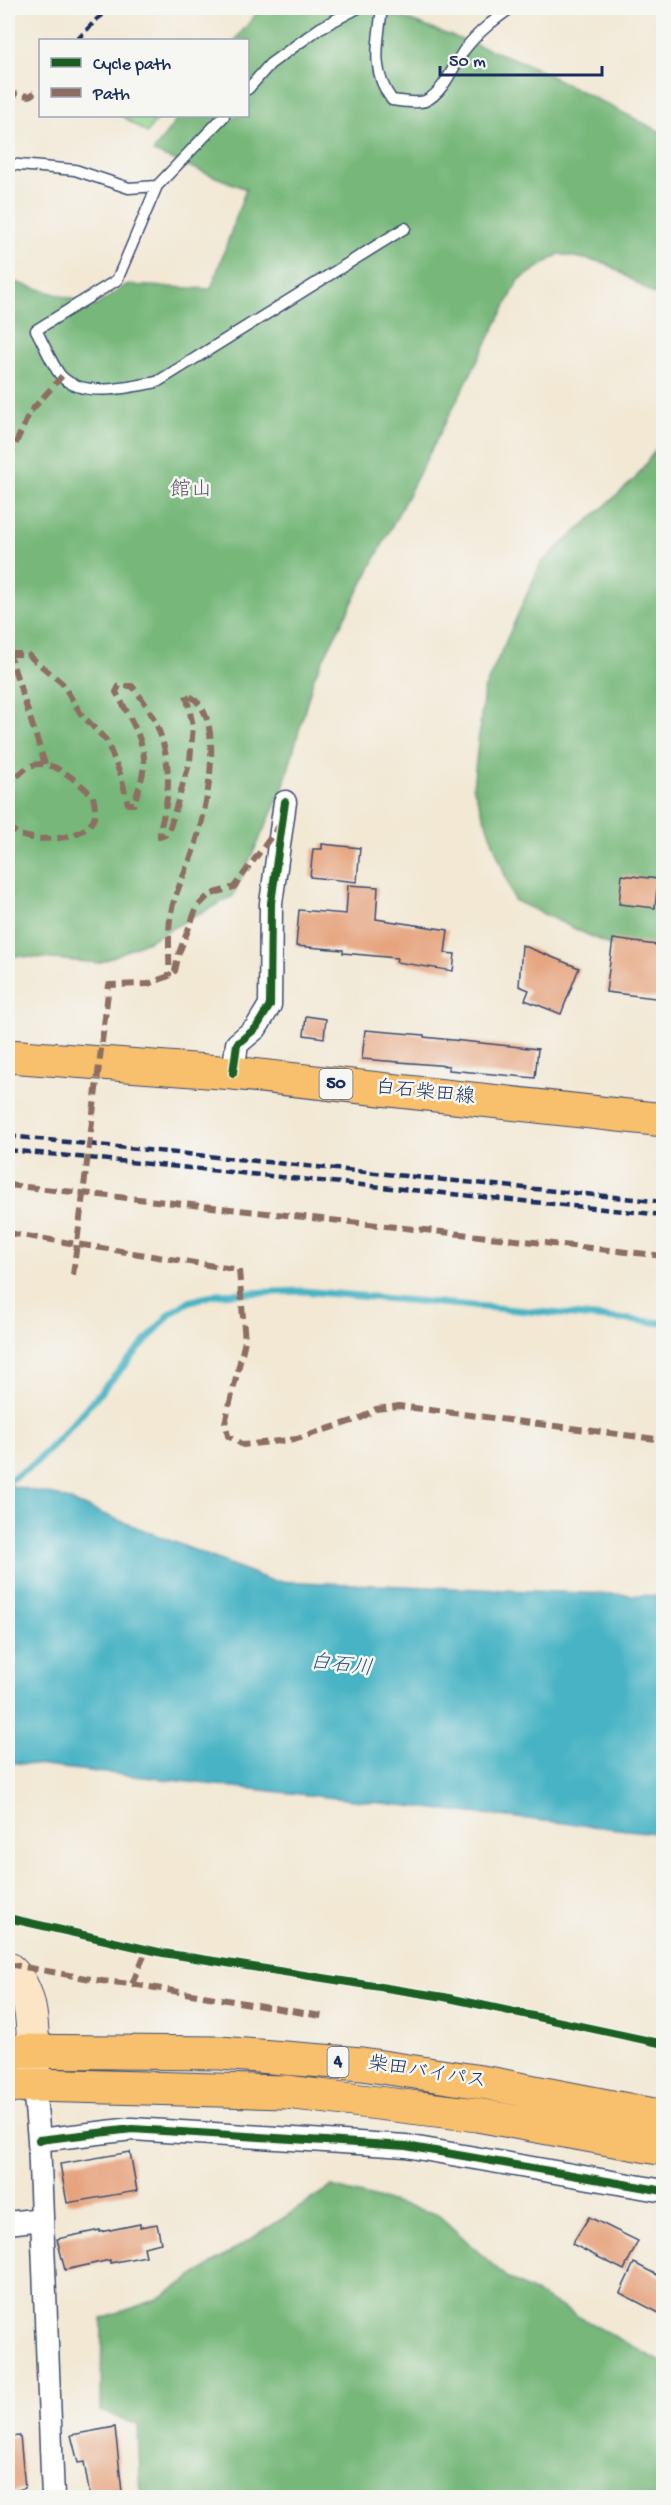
<svg xmlns="http://www.w3.org/2000/svg" width="671" height="2505" font-family="'Gochi Hand','Klee One',sans-serif">
  <style>
    .green { fill: #94d78f; stroke: #588376; stroke-width: 1.5 }
    .forest { fill: #77b87a; stroke: #49746c; stroke-width: 1.5 }
    .water { fill: #47b3c4; stroke: #317191; stroke-width: 1.5 }
    .lines { fill: none; stroke-linecap: round; stroke-linejoin: round }
    .stream { stroke: #47b3c4; stroke-width: 7 }
    .building { fill: #e6a37d }
    .lane-casing { stroke: #3b4b70; stroke-width: 13 }
    .street-casing { stroke: #3b4b70; stroke-width: 25 }
    .secondary-casing { stroke: #3b4b70; stroke-width: 34 }
    .primary-casing { stroke: #3b4b70; stroke-width: 35 }
    .highway-casing { stroke: #3b4b70; stroke-width: 35 }
    .lane { stroke: #fff; stroke-width: 10 }
    .street { stroke: #fff; stroke-width: 22 }
    .secondary { stroke: #fce5c4; stroke-width: 32 }
    .primary { stroke: #f8bf6c; stroke-width: 33 }
    .highway { stroke: #f8bf6c; stroke-width: 33 }
    .rail { stroke: #1b2f5e; stroke-width: 4.5; stroke-dasharray: 9 4.5; stroke-linecap: butt }
    .quiet { stroke: #8d6e63; stroke-width: 6; stroke-dasharray: 12 6; stroke-linecap: butt }
    .cycleway-casing { stroke: #f6f6f2; stroke-width: 11 }
    .cycleway { stroke: #1b5e20; stroke-width: 8 }
    .labels { text-anchor: middle; dominant-baseline: central; stroke-width: 5; stroke-linejoin: round; paint-order: stroke }
    .shield { fill: #f6f6f2; stroke: #5d6b8a; stroke-width: 1.5 }
    .shield-label { font-size: 18px; font-weight: bold; fill: #1b2f5e }
    .street-label { font-size: 20px; fill: #1b2f5e; stroke: #f6f6f2 }
    .neighbourhood-label { font-size: 21px; fill: #625869; stroke: #f6f6f2 }
    .water-label { font-size: 21px; font-style: italic; fill: #28577d; stroke: #f6f6f2 }
  </style>
  <rect width="100%" height="100%" fill="#f6f6f2"/>
  <filter id="ink" filterUnits="userSpaceOnUse"><feTurbulence type="fractalNoise" baseFrequency=".0167" numOctaves="2"/><feDisplacementMap in="SourceGraphic" scale="12" xChannelSelector="R" yChannelSelector="G"/><feConvolveMatrix kernelMatrix="1 2 1 2 8 2 1 2 1" color-interpolation-filters="sRGB"/></filter>
  <filter id="wash" filterUnits="userSpaceOnUse"><feTurbulence type="fractalNoise" baseFrequency=".008" numOctaves="4" result="noise"/><feDisplacementMap in="SourceGraphic" scale="24" xChannelSelector="R" yChannelSelector="G"/><feGaussianBlur stdDeviation="1.35" result="paint"/><feColorMatrix in="noise" values="0 0 0 0 0 0 0 0 0 0 0 0 0 0 0 0 0 1.4 0 .05"/><feComposite in="paint" operator="in"/></filter>
  <g filter="url(#wash)">
    <rect width="100%" height="100%" fill="#f2e8d4"/>
    <!-- green -->
    <path class="green" d="M122,116H159L147,133Z"/>
    <!-- forest -->
    <path class="forest" d="M261,8H375L523,62L663,133V300L606,263L559,254L519,280L314,677L283,788L233,896L150,940L99,963L8,955V280L96,306L126,285L211,289L246,189L153,152L179,116H248V40H235Z
      M663,439V964L624,952L514,900L473,787L484,690L541,563L635,479Z
      M331,2187L437,2214L506,2277L663,2363V2497H141L138,2425L101,2411L102,2319L160,2298Z"/>
    <!-- water -->
    <path class="water" d="M8,1485L58,1496L272,1581L663,1596V1834L8,1762Z"/>
    <g class="lines">
      <!-- stream -->
      <path class="stream" d="M8,1481L33,1465L56,1442L170,1314L188,1302L217,1294L303,1291L664,1323"/>
    </g>
    <g id="blocks">
      <!-- building -->
      <path class="building" d="M322,844L360,848L357,882L310,877L313,849H322Z
        M622,875L658,879L655,908L619,904Z
        M348,885L378,887L376,919L448,930L445,953L455,954L453,971L396,962L397,958L343,953V950L296,946L299,910L346,914Z
        M613,939L663,946V999L606,992Z
        M522,945L579,968L561,1014L525,1000L529,990L519,986Z
        M306,1016L326,1019L324,1038L304,1035Z
        M365,1030L424,1035V1037L538,1049L535,1078L449,1070V1066L362,1059Z
        M130,2152L137,2191L67,2203L60,2164Z
        M589,2217L638,2241L624,2270L572,2244Z
        M140,2224V2227L157,2224L161,2243L144,2247L146,2256L110,2263V2260L65,2270L57,2239L100,2230V2232Z
        M634,2263L663,2278V2315L620,2293Z
        M115,2427L122,2492L90,2497L84,2462L78,2463L71,2435Z
        M20,2436L25,2488L8,2493V2437Z"/>
    </g>
  </g>
  <g filter="url(#ink)">
    <use href="#blocks" fill-opacity="0" stroke="#3b4b70" stroke-width="1.5"/>
    <g class="lines">
      <!-- lane casing -->
      <g class="lane-casing">
        <path id="lane" d="M382,8C378,42 370,71 392,100C401,101 416,104 425,101C444,93 454,64 465,49C478,32 494,20 511,8
          M248,89L270,64L320,28L358,8
          M8,164L75,170L129,188L157,186L224,116
          M157,186L117,280L36,330C43,342 52,365 61,376C83,399 129,387 157,382L405,228"/>
      </g>
      <!-- street casing -->
      <g class="street-casing">
        <path id="street" d="M233,1073L237,1044L256,1028L270,1005L271,903L285,802
          M34,2085L39,2140L53,2498
          M39,2140L132,2129L406,2146L664,2191
          M8,2223L42,2219"/>
      </g>
      <!-- secondary casing -->
      <g class="secondary-casing">
        <path id="secondary" d="M8,1968C38,1992 32,2043 34,2078"/>
      </g>
      <!-- primary casing -->
      <g class="primary-casing">
        <path id="primary" d="M8,1056L233,1073L664,1120"/>
      </g>
      <!-- highway casing -->
      <g class="highway-casing">
        <path id="highway" d="M8,2051L220,2053L362,2064L488,2083L664,2117
          M8,2086L34,2085L286,2092L477,2115L664,2149"/>
      </g>
      <!-- lane -->
      <use href="#lane" class="lane"/>
      <!-- street -->
      <use href="#street" class="street"/>
      <!-- secondary -->
      <use href="#secondary" class="secondary"/>
      <!-- primary -->
      <use href="#primary" class="primary"/>
      <!-- highway -->
      <use href="#highway" class="highway"/>
      <!-- rail -->
      <path class="rail" d="M77,40L97,19L112,8
        M8,1136L664,1202
        M8,1150L664,1215"/>
      <!-- quiet -->
      <path class="quiet" d="M8,89L13,94L30,96L39,89
        M8,460L30,412L62,376
        M8,650L45,764
        M9,654H27L62,683L81,714L106,740L121,776L128,804H134C138,790 145,773 144,758C142,735 126,711 116,692L119,686H132C161,720 173,760 166,804C164,816 160,825 160,837L165,835L170,827L190,761L193,726L186,694C228,711 207,805 197,839C191,862 178,884 172,908C167,926 170,957 169,976
        M8,810C9,801 9,789 13,781C15,777 20,774 23,771C45,750 78,782 93,796C94,802 96,810 95,815C89,841 37,843 18,834C14,832 11,828 8,825
        M8,1185L664,1256
        M8,1233L239,1270L245,1341L225,1423L228,1436L243,1445L297,1439L361,1418L376,1409L399,1406L664,1440
        M73,1275L109,985L148,984L169,976L175,971L179,953L197,907L209,895L234,887L279,826
        M8,1964L102,1981L132,1984L147,1949
        M132,1984L327,2017"/>
      <!-- cycleway casing -->
      <g class="cycleway-casing">
        <path id="cycleway" d="M233,1073L237,1044L256,1028L270,1005L271,903L285,802
          M8,1918L163,1953L444,1997L664,2044
          M39,2140L132,2129L406,2146L664,2191"/>
      </g>
      <!-- cycleway -->
      <use href="#cycleway" class="cycleway"/>
    </g>
  </g>
  <g class="labels">
    <!-- shield labels -->
    <g class="shield">
      <rect x="319.5" y="1069" width="33" height="30" rx="4.5"/>
      <rect x="327.5" y="2047" width="21" height="30" rx="4.5"/>
    </g>
    <g class="shield-label">
      <text x="336" y="1084">50</text>
      <text x="338" y="2062">4</text>
    </g>
    <!-- street labels -->
    <g class="street-label">
      <text transform="translate(425 1094) rotate(6)">白石柴田線</text>
      <text transform="translate(427 2074) rotate(9)">柴田バイパス</text>
    </g>
    <!-- neighbourhood labels -->
    <g class="neighbourhood-label">
      <text x="191" y="491">館山</text>
    </g>
    <!-- water labels -->
    <g class="water-label">
      <text transform="translate(341 1667) rotate(7)">白石川</text>
    </g>
  </g>
  <!-- margin -->
  <rect width="671" height="2505" fill="none" stroke="#f6f6f2" stroke-width="30"/>
  <!-- legend -->
  <rect x="39" y="39" width="210" height="78" fill="#f6f6f2" stroke="#9ea6b7" stroke-width="1.5"/>
  <rect x="51" y="58" width="30" height="9" fill="#1b5e20" stroke="#9ea6b7" stroke-width="1.5"/>
  <text x="93" y="69" font-size="18" fill="#1b2f5e">Cycle path</text>
  <rect x="51" y="88" width="30" height="9" fill="#8d6e63" stroke="#9ea6b7" stroke-width="1.5"/>
  <text x="93" y="99" font-size="18" fill="#1b2f5e">Path</text>
  <!-- scale -->
  <path d="M440 66v9h162v-9" fill="none" stroke="#1b2f5e" stroke-width="3"/>
  <text x="449" y="66" font-size="18" fill="#1b2f5e" stroke="#f6f6f2" stroke-width="4.5" paint-order="stroke">50 m</text>
</svg>
